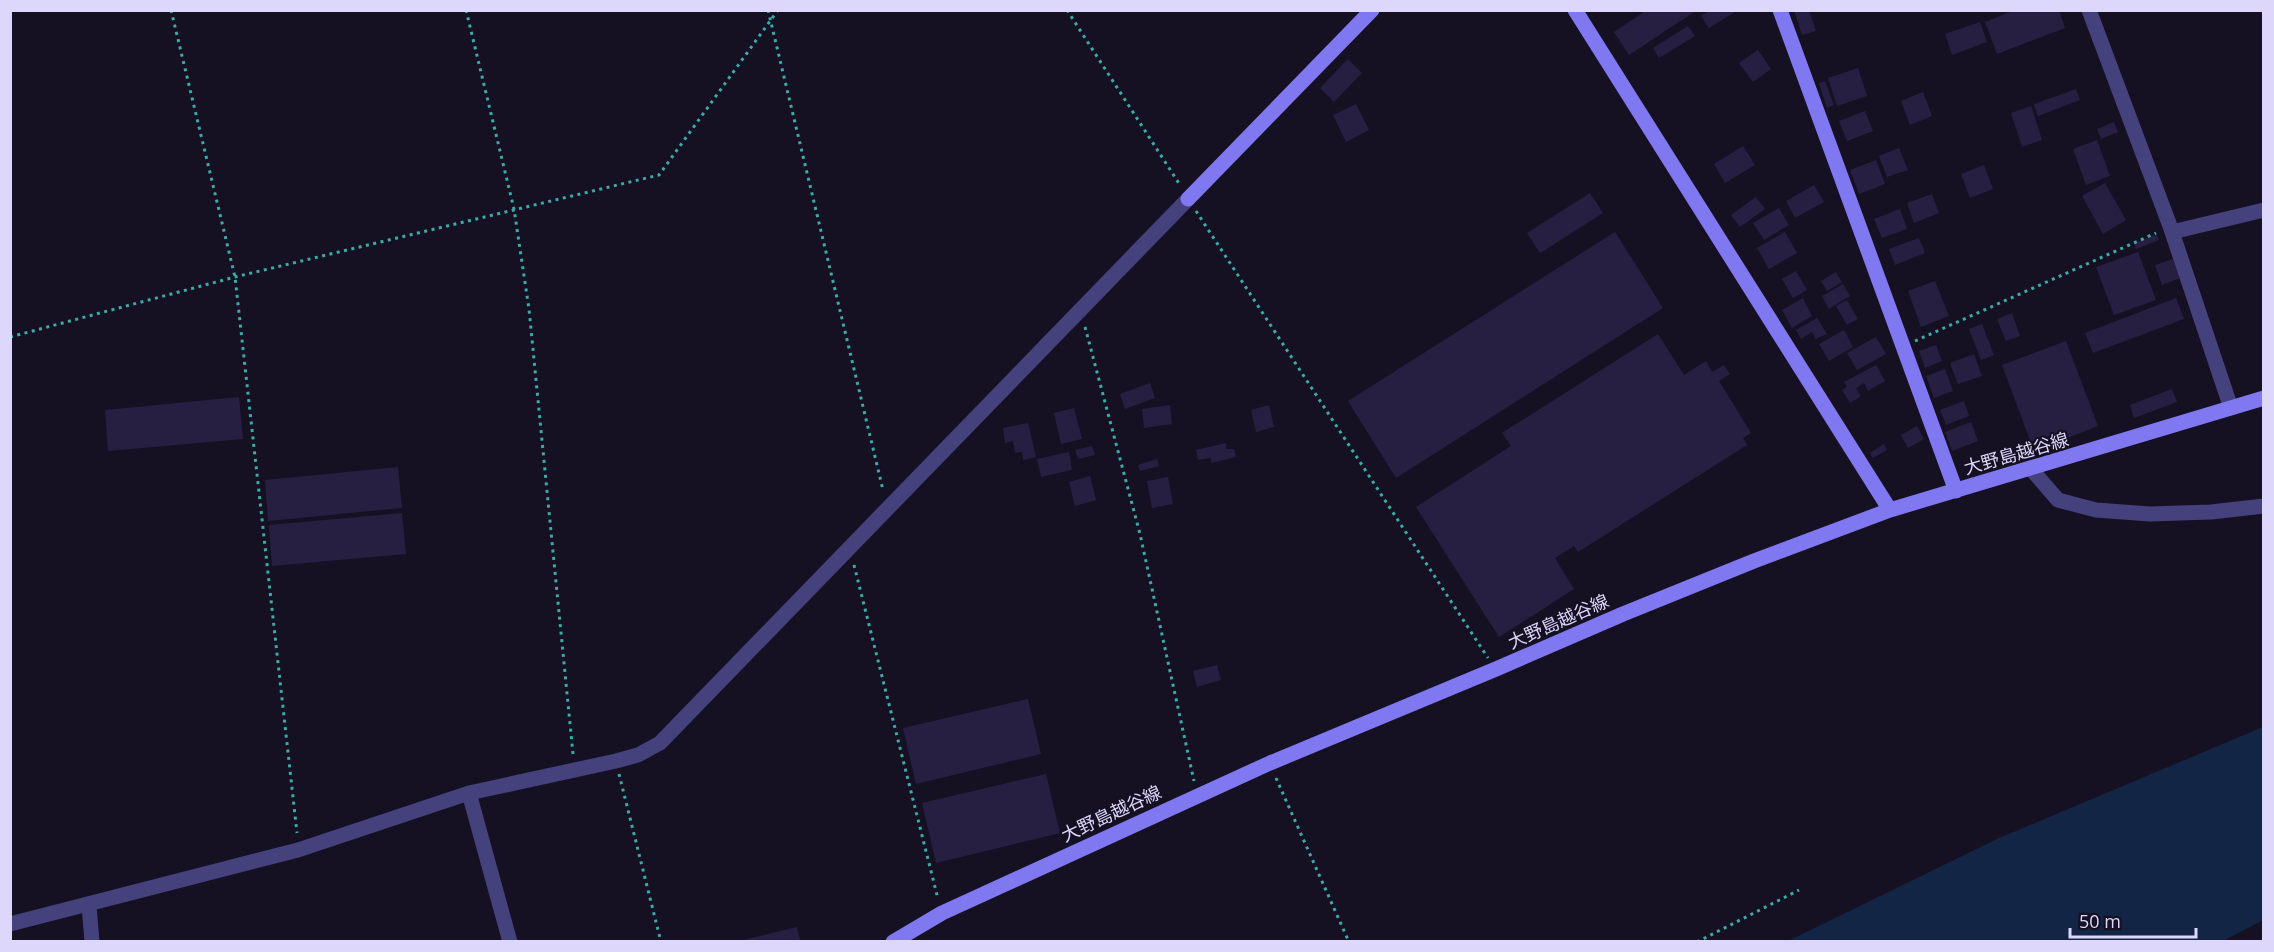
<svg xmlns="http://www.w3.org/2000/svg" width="2274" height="952" font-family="'Open Sans','Noto Sans JP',sans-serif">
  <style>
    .water { fill: #132545 }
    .building { fill: #271f42 }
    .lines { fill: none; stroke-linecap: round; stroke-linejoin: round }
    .path { stroke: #3caaa7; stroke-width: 3; stroke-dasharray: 3 4.5; stroke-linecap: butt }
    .street { stroke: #45417d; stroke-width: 15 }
    .secondary { stroke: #7f78f1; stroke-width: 15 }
    .labels { text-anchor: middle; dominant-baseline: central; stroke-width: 4.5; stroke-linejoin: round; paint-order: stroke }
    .street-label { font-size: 18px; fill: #dcd7fb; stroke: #151123 }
  </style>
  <rect width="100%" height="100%" fill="#151123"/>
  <!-- water -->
  <path class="water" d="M2263,727V920L2223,941H1788L1997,839Z"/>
  <!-- building -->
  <path class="building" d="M1647,10H1693L1694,12L1629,55L1614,32Z
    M1710,10H1738L1709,28L1701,16Z
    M1794,10H1809L1816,31L1802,35Z
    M2015,10H2059L2065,28L1997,54L1985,22Z
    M1980,22L1987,42L1952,55L1945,34Z
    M1688,26L1695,36L1659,58L1653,48Z
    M1758,50L1771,69L1753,82L1739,63Z
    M1348,59L1362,73L1334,102L1320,88Z
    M1858,68L1867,96L1837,106L1828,78Z
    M1825,81L1834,105L1827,108L1819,83Z
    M2076,89L2080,100L2038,116L2034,104Z
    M1923,92L1932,116L1910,125L1901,101Z
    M1356,104L1369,130L1346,142L1333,115Z
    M2031,106L2042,140L2022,147L2011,113Z
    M1865,111L1873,131L1847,141L1839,121Z
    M2114,122L2118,132L2101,139L2097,129Z
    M2097,140L2110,176L2086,185L2073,149Z
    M1743,146L1755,165L1725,183L1714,164Z
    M1899,148L1908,170L1887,177L1879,156Z
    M1876,160L1885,184L1859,194L1850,170Z
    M1984,165L1993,189L1970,198L1961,174Z
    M2105,183L2126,220L2103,234L2082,196Z
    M1814,185L1824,202L1795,218L1786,201Z
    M1590,193L1603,213L1540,253L1527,233Z
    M1932,194L1939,213L1914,223L1907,203Z
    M1756,197L1765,209L1740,227L1731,215Z
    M1779,208L1789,225L1764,240L1753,223Z
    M1900,209L1907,229L1882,238L1874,219Z
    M1615,232L1663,308L1396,478L1348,401Z
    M1785,232L1797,253L1769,269L1757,248Z
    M2157,234L2159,240L2136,249L2134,243Z
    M1919,238L1925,253L1895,265L1889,249Z
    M2138,252L2156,300L2114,315L2096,267Z
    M2173,259L2180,278L2162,285L2155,265Z
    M1796,271L1807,290L1793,298L1782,279Z
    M1836,272L1842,282L1827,291L1821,281Z
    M1935,281L1949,316L1921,327L1908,291Z
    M1843,284L1850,296L1829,309L1822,296Z
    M1803,298L1812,316L1792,328L1782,310Z
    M2176,298L2184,319L2093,353L2085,333Z
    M1847,300L1858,319L1847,325L1836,306Z
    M2012,313L2020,336L2006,341L1997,319Z
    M1817,318L1827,334L1816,339L1812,332L1801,339L1796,330Z
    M1982,324L1994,355L1981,360L1969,329Z
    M1844,330L1853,347L1829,361L1819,344Z
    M1658,334L1684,375L1706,361L1712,372L1724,365L1730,374L1719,381L1751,433L1743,438L1747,445L1578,552L1574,546L1555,558L1574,589L1499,637L1416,507L1511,446L1502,433Z
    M1876,337L1886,354L1857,370L1847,353Z
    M2066,341L2098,426L2034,451L2002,365Z
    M1936,345L1942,361L1925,368L1919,351Z
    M1974,354L1982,376L1958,384L1950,363Z
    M1876,365L1885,381L1868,391L1864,383L1856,388L1861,396L1850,403L1842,390L1847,387L1844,382Z
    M1945,369L1953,391L1934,398L1926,376Z
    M1150,383L1155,398L1125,409L1120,394Z
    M2172,389L2177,402L2134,418L2130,405Z
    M239,397L243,439L108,451L105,410Z
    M1964,401L1969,416L1946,425L1940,410Z
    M1170,405L1172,424L1144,428L1142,409Z
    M1269,405L1274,427L1256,432L1251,410Z
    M1074,408L1082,439L1061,444L1054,413Z
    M1971,422L1978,441L1952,451L1945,432Z
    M1028,423L1036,457L1023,460L1022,452L1015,453L1013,441L1005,443L1003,428Z
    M1917,426L1924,439L1908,448L1901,435Z
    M1226,443V449H1234L1236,457L1211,463V458L1198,460L1196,450Z
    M1884,444L1887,450L1873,458L1870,453Z
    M1092,446L1095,455L1078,459L1075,450Z
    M1069,452L1072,470L1041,477L1037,459Z
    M1157,459L1159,466L1140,471L1138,465Z
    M398,467L402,508L268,521L265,480Z
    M1090,476L1096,500L1075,506L1069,482Z
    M1168,477L1173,504L1152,508L1147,481Z
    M402,513L406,554L272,566L269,525Z
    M1217,665L1221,680L1197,687L1193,671Z
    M1028,699L1041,754L916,784L903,728Z
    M1046,774L1060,833L936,863L922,803Z
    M797,927L800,940L739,942V941Z"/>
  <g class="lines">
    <!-- path -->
    <path class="path" d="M171,10L235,277L297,833
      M466,10L514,209L529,309L573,754
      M768,10L883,490
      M1067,10L1180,185
      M1196,211L1488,658
      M1085,327L1140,534L1194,781
      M10,337L235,277L659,175L778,10
      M1915,341L2156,233
      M854,565L938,899
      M619,774L661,942
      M1276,778L1349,942
      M1697,942L1799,890"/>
    <!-- street -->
    <path class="street" d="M2089,10L2170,226L2231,408
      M2172,232L2264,210
      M2031,469L2058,500L2096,510L2150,514L2211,512L2264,506
      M469,793L510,942
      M89,905L92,942
      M10,924L298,850L469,793L616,761L638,755L660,743L1188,199"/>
    <!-- secondary -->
    <path class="secondary" d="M1575,10L1890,510
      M1780,10L1956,491
      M1188,199L1372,10
      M893,942L942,913L1270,763L1496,669L1623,614L1754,561L1890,510L2264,398"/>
  </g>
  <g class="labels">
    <!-- street labels -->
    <g class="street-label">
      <text transform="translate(2016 453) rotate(-16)">大野島越谷線</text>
      <text transform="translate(1558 621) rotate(-24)">大野島越谷線</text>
      <text transform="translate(1111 813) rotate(-25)">大野島越谷線</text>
    </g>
  </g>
  <!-- border -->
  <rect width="2274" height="952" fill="none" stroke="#dcd7fb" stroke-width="24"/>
  <!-- scale -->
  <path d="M2070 928v9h126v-9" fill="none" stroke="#dcd7fb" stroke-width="3"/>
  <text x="2079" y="928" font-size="18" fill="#dcd7fb" stroke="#151123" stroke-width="4.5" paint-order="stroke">50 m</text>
</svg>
